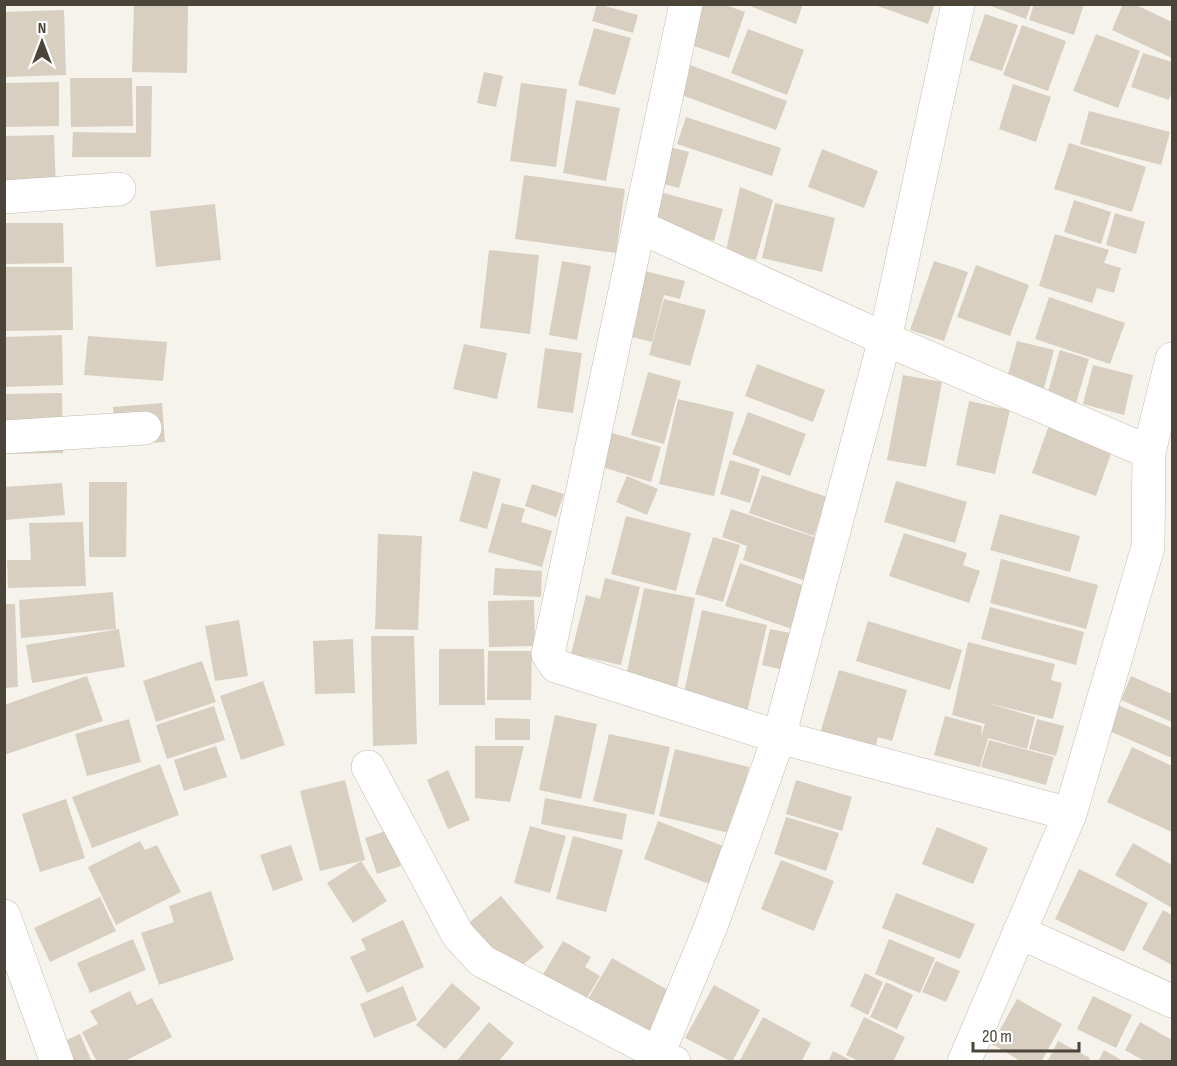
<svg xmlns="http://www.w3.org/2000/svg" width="1177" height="1066" font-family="'Sofia Sans Condensed',sans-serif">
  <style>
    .building { fill: #d8cfc1 }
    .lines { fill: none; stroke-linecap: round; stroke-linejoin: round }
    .street-casing { stroke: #c2bbae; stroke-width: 34 }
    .street { stroke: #fff; stroke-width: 33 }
  </style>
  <rect width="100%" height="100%" fill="#f6f3ec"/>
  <!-- building -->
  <path class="building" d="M134,4H188L187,73L132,72Z
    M597,4L638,15L633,33L592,21Z
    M702,4H723L745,12L729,58L688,44Z
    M745,4H803L796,24Z
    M872,4H935L928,24Z
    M985,4H1031L1026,19Z
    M1034,4H1084L1074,35L1029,20Z
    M1123,4H1134L1172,22V58L1112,30Z
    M64,10L66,75L4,77V12Z
    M985,14L1018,25L1002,71L969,60Z
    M1022,25L1066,41L1048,91L1003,75Z
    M594,28L631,38L615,95L578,85Z
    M748,29L804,50L787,95L731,73Z
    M1096,34L1140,51L1118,108L1073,91Z
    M1143,53L1172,62V90L1169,100L1131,87Z
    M682,62L787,101L776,130L671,91Z
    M484,72L503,76L496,107L477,103Z
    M70,78H132L133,126L71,127Z
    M59,82V126L4,127V83Z
    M521,83L567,89L556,167L510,161Z
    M1013,84L1051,97L1036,142L999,129Z
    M136,86H152L151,157H72L73,132L136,133Z
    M576,100L620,108L606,181L563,173Z
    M1089,111L1170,132L1161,165L1080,144Z
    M686,117L781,148L772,176L677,144Z
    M54,135L56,190L4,191V136Z
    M1069,143L1146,167L1132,212L1054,189Z
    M670,147L689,152L679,188L660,183Z
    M822,149L878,171L864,208L808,187Z
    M524,175L625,189L616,253L515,239Z
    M740,187L773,200L756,260L726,251Z
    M660,192L723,209L714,241L652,223Z
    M1074,200L1111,212L1101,244L1064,232Z
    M775,203L835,218L822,272L762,258Z
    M215,204L221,260L156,267L150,211Z
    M1115,213L1145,222L1136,254L1106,245Z
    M4,223H63L64,263L4,264Z
    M1055,234L1109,250L1104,263L1121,268L1114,293L1097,288L1092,303L1039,286Z
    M489,250L539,255L530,334L480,328Z
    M562,261L591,266L577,340L549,335Z
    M934,261L968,272L944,341L910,330Z
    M976,265L1029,285L1010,336L957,317Z
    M4,267H72L73,330L4,331Z
    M645,271L685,281L680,299L664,295L652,342L628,336Z
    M1049,297L1125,323L1110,364L1035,339Z
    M664,299L706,310L690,366L649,355Z
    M62,335L63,385L4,387V337Z
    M88,336L167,342L163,381L84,375Z
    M1017,341L1054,350L1043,392L1006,382Z
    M464,344L507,353L497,399L453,389Z
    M545,348L582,353L573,413L537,408Z
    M1060,350L1089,359L1076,403L1047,395Z
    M757,364L825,390L813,422L745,396Z
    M1093,365L1133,375L1124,415L1083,404Z
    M648,372L681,381L664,444L631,435Z
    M903,375L942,382L926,467L887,460Z
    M62,393L63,453L4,454V394Z
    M678,399L734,412L714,496L659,484Z
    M969,401L1010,410L995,474L956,465Z
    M162,403L165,442L116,445L113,407Z
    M748,412L806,434L790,476L732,454Z
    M1049,425L1113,448L1096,496L1032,473Z
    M612,433L661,447L651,482L602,467Z
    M730,460L760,469L750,503L720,494Z
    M473,471L501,479L487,529L459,521Z
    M762,475L827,497L814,536L749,513Z
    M627,476L658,489L647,515L616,502Z
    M896,481L967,502L955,543L884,522Z
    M89,482H127L126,557H89Z
    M62,483L65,515L4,520V487Z
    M532,484L564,494L556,517L525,506Z
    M502,503L525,509L521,522L552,531L542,567L488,552Z
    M731,509L823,540L809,582L743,560L747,546L722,537Z
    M1000,514L1080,536L1070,572L990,550Z
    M626,516L691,533L676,591L611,574Z
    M83,522L86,586L8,588L7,560H31L29,523Z
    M904,533L967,553L963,565L980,571L969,603L889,576Z
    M378,534L422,536L418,630L375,629Z
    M713,537L740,545L723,602L695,594Z
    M1001,559L1098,585L1086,629L990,603Z
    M740,563L810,588L795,630L725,606Z
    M495,568L542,571L541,597L493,595Z
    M605,578L640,587L621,665L571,654L586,595L600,599Z
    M644,588L695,598L677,687L626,677Z
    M113,592L116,629L21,638L19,600Z
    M534,600L535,646L489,647L488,601Z
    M4,604H15L18,687L4,688Z
    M990,607L1084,632L1076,665L981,639Z
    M702,610L767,625L745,721L681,706Z
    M239,620L248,676L215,681L205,626Z
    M868,621L962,650L950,690L856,661Z
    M119,629L125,667L32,683L26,645Z
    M770,629L796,634L788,671L762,665Z
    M371,636H414L417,744L373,746Z
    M353,639L355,693L315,694L313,641Z
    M968,642L1055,664L1051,680L1062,683L1053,719L987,703L1035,717L1027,749L988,738L980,767L934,755L945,716L982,726L981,737L985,724L952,715Z
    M439,649H484L485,705H439Z
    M488,651H532L531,700H487Z
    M202,661L216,702L156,722L143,681Z
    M839,670L907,690L892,741L878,737L870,766L815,750Z
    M87,676L103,721L4,755V705Z
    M1131,676L1172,694V722L1121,700Z
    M263,681L285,745L241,760L220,696Z
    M1118,705L1172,728V758L1107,730Z
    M214,706L225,740L167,759L156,725Z
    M555,715L597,724L581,799L539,790Z
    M495,718L530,719V740H495Z
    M129,719L141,762L87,776L75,734Z
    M1037,719L1064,726L1056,756L1029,749Z
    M609,734L670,747L654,815L593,801Z
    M989,740L1054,757L1046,785L981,767Z
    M216,746L227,777L184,791L174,760Z
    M475,746H524L510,802L475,798Z
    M1132,747L1172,766V832L1107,802Z
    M675,749L749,767L733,834L659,816Z
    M160,764L179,815L92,848L72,797Z
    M448,770L470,820L448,829L427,780Z
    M345,780L365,860L320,871L300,791Z
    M796,780L852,797L842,831L786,814Z
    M545,798L627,814L622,840L541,824Z
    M66,799L85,858L40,872L22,814Z
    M786,817L839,833L826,871L774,854Z
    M658,821L726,847L712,885L644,859Z
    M530,826L566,836L550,893L514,883Z
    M937,827L988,848L973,884L922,864Z
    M389,830L401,866L377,874L365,838Z
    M573,836L623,850L606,912L556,899Z
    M140,841L145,850L157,845L181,892L116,925L88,867Z
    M1133,843L1172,865V908L1115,875Z
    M291,845L303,880L273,891L260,855Z
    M781,860L834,881L814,931L761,909Z
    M361,861L387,901L353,923L327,883Z
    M1079,869L1148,903L1124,952L1055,919Z
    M211,891L234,960L159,985L141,933L174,922L169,906Z
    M896,893L975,924L960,959L882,928Z
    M501,896L544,947L508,977L465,926Z
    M100,897L116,931L50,962L34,928Z
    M1163,910L1172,915V965L1142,949Z
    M403,920L424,967L367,993L350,957L366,950L361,939Z
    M133,939L146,970L90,993L77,963Z
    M889,939L935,958L920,993L875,974Z
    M563,941L591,957L585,967L600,976L575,1018L532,993Z
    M612,958L673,993L638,1054L577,1018Z
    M936,961L960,971L946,1002L922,992Z
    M865,973L883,982L868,1015L850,1006Z
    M886,982L913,995L897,1029L870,1017Z
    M452,983L481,1008L445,1049L416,1025Z
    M714,985L760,1010L732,1062L685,1038Z
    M403,986L417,1020L374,1038L360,1004Z
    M130,991L137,1005L152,998L172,1037L123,1062H97L82,1032L98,1024L90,1011Z
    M1093,996L1132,1015L1116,1048L1077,1029Z
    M1017,999L1062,1024L1041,1062H1022L992,1044Z
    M763,1017L811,1043L801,1062H739Z
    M864,1017L905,1037L893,1062H860L846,1055Z
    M489,1022L514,1043L498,1062H456Z
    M1140,1022L1172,1040V1062H1146L1125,1050Z
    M80,1034L92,1062H61L53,1046Z
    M1058,1041L1090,1058L1088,1062H1047Z
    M1104,1050L1125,1062H1098Z
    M833,1051L854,1062H828Z"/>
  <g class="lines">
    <!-- street casing -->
    <g class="street-casing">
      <path id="street" d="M686,4L548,654L556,666L779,737L1070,814
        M4,197L119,189
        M640,227L885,339L1149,452
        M4,437L145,428
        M368,767L458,935L482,961L674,1062
        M4,916L57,1062
        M1019,932L1172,1001
        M658,1054L711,926L779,737L885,339L958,4
        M964,1062L1070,814L1148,547L1149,452L1172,359"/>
    </g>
    <!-- street -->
    <use href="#street" class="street"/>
  </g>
  <!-- border -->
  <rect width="1177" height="1066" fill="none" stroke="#4b4439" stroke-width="12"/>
  <!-- north arrow -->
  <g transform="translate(42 42)" stroke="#ffffff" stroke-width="4.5" paint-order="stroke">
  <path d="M0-4.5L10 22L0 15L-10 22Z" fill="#4b4439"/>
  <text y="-9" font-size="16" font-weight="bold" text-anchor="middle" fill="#4b4439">N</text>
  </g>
  <!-- scale -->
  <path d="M973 1042v9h106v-9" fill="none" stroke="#4b4439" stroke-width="3"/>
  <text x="982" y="1042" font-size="18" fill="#4b4439" stroke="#ffffff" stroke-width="4.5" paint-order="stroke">20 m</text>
</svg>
